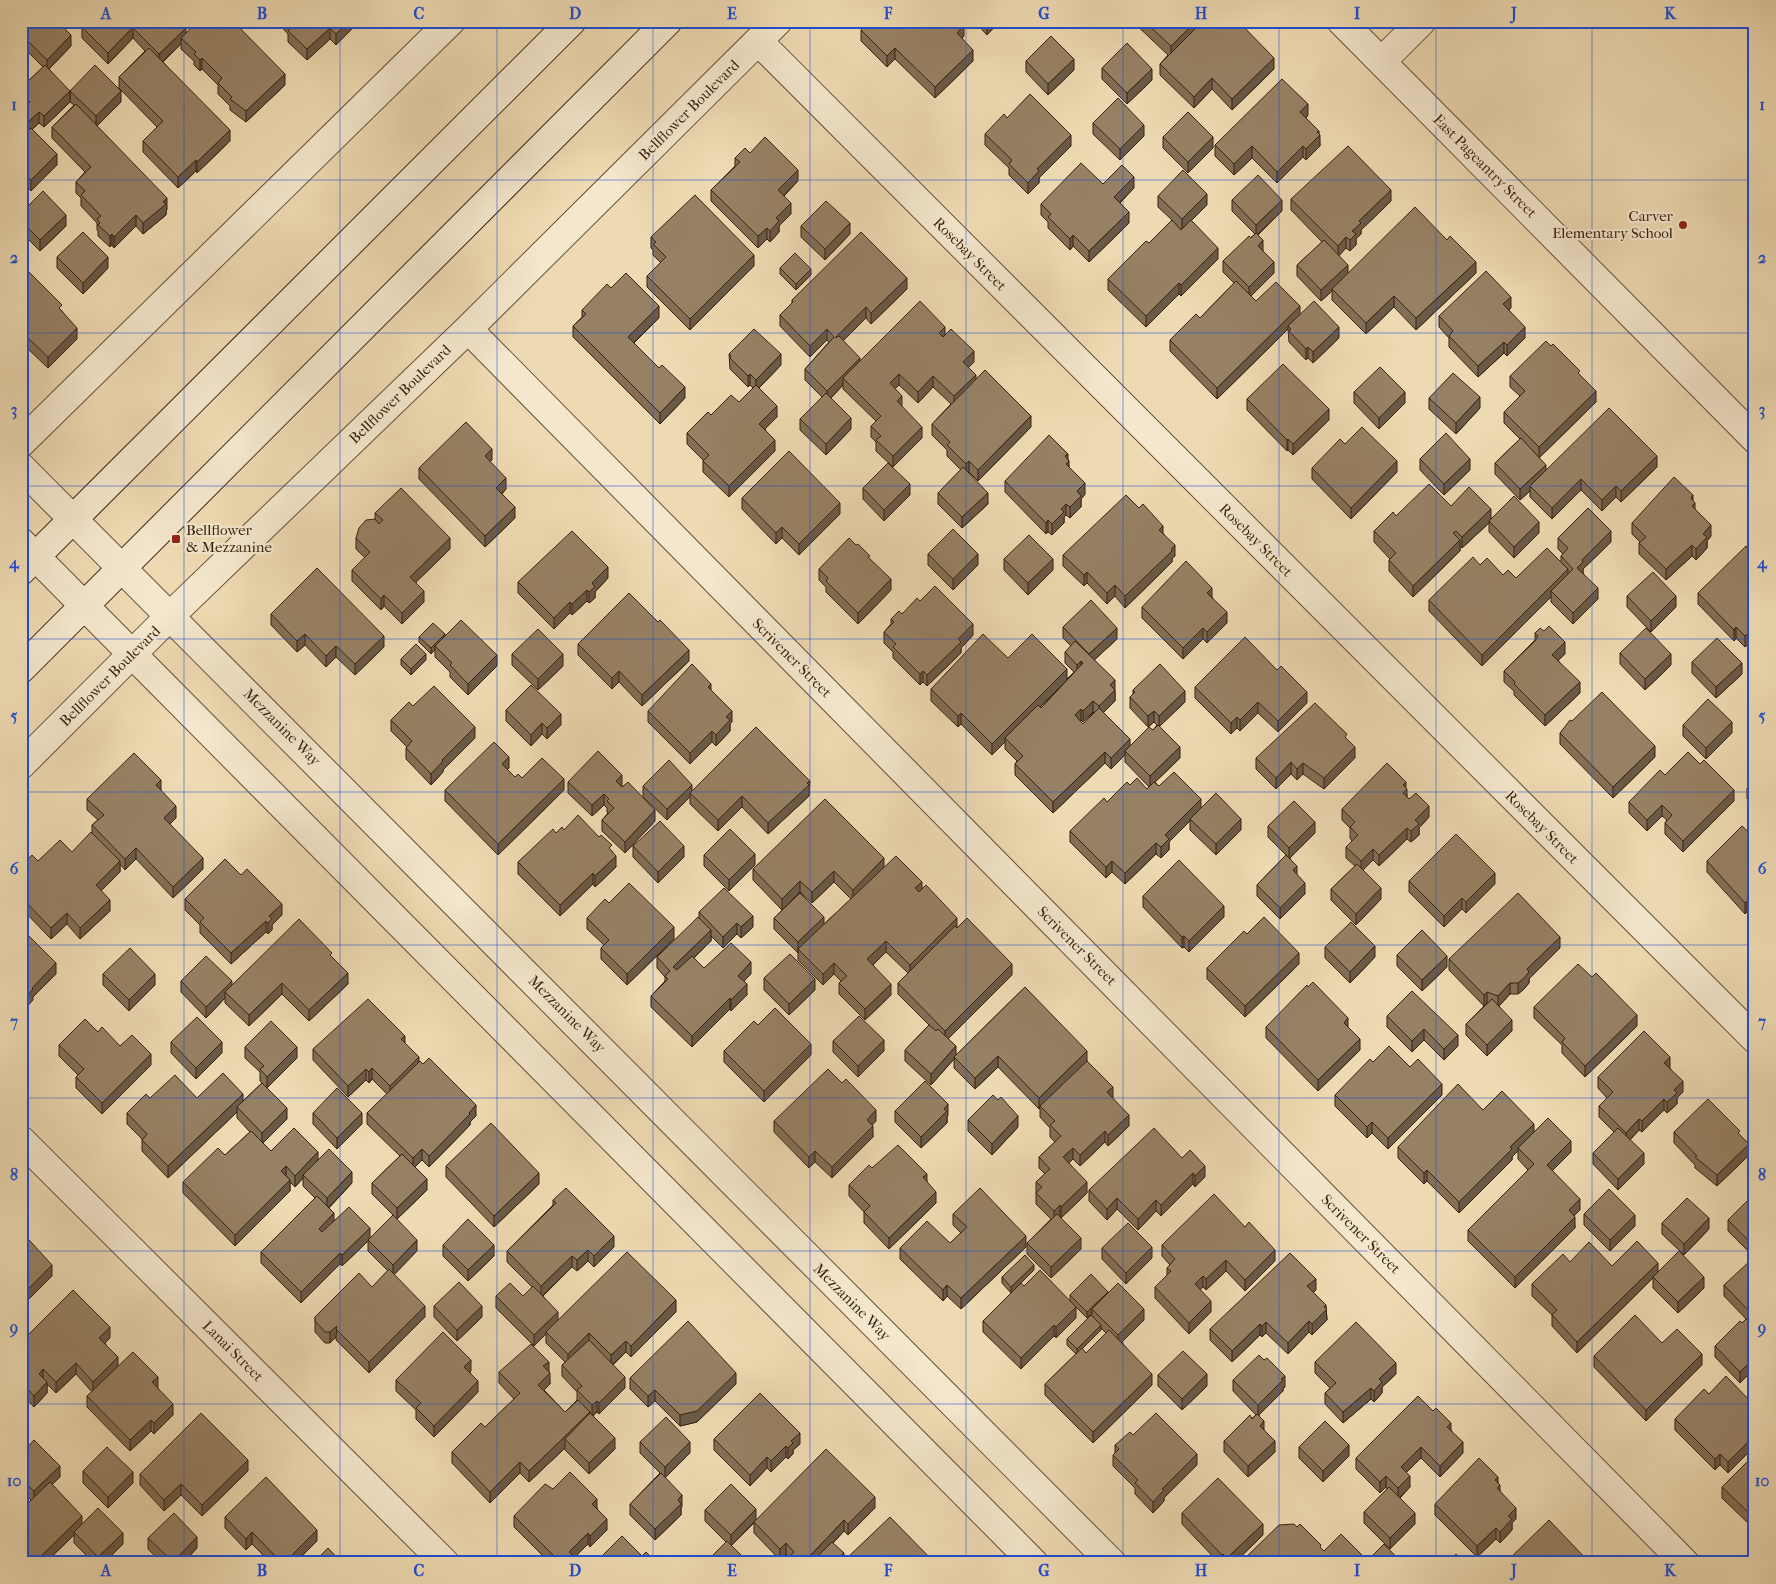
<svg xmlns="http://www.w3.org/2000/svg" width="1776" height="1584" font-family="'IM FELL French Canon',serif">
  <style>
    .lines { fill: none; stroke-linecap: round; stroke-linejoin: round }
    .minor-casing { stroke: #664f38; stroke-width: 30 }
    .secondary-casing { stroke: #392110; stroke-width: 30 }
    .minor { stroke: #f4e7cd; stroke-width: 28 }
    .secondary { stroke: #f4e7cd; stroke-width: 28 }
    .wall { fill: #826f56; stroke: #392110; fill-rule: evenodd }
    .shaded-wall { fill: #6a5a46; stroke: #392110 }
    .building { fill: #978164; stroke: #392110 }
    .grid { fill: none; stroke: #1d4ed8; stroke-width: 1; stroke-opacity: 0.55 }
    .poi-dot { fill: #8f2418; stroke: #f4e7cd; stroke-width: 2 }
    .labels { text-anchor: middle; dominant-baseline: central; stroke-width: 4.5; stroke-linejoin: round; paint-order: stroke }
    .street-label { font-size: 15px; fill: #392110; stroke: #f4e7cd }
    .poi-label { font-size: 15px; fill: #392110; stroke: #f4e7cd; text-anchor: end }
    .neatline { fill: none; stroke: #1d4ed8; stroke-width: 2 }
    .grid-label { font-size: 16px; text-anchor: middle; font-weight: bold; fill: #1d4ed8 }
  </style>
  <rect width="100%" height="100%" fill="#eedab2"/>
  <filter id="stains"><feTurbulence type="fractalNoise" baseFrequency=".004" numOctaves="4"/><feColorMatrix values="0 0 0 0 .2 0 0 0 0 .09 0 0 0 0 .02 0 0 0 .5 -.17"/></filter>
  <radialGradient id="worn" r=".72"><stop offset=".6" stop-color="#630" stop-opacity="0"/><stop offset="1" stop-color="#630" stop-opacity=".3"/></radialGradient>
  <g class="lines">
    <!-- minor casing -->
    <g class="minor-casing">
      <path id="minor" d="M1341,21L1755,439
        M758,41L1755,1039
        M1382,61L1422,21
        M468,329L1685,1563
        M21,443L451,21
        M21,467L1112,1563
        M21,542L1034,1563
        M21,765L170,616L468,329L778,21
        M21,1140L445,1563"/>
    </g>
    <!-- secondary casing -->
    <g class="secondary-casing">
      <path id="secondary" d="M21,571L572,21
        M21,669L668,21"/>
    </g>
    <!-- minor -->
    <use href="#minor" class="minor"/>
    <!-- secondary -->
    <use href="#secondary" class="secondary"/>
  </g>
  <!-- wall -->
  <path class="wall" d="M21,21L64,28L71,46L49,69L70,102L44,127L39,123L32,129L57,165L31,191L21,181V138L24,135L21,132V110L24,107L21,104V88L43,67L21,45Z
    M276,21H360L336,45L330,39L307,60L288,42V34Z
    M974,21H1000L987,35Z
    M1132,21H1238L1274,69L1232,110L1212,89L1194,108L1160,75V64L1168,55Z
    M82,27H133L186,33L285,85L246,122L230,110V106L218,94V85L202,69L200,71L194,65V61L181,49V44L163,62L230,141L197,173L196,171L178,188L143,152V141L157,127L119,88V77L145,51L133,38L108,64L82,38Z
    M861,30L964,36L962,38L973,61L935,98L895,59L887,67L861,41Z
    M1026,61L1074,70L1048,95L1026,72Z
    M1102,68L1152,80L1127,104L1102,79Z
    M70,91L121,102L97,126L167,209L166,211V215L143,234L136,226L114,248L112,245L110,247L98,236V231L97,230V223L81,206V198L76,193V182L85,172L52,138V127L74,105L70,102Z
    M1308,115L1306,118L1319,134L1320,146L1306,160L1303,157L1277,183L1252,158L1234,175L1215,156V145Z
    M1007,118L1071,146L1039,178V183L1028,194L1009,175V168L985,145V134Z
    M1093,123L1144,136L1120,160L1093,134Z
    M1163,137L1213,148L1188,173L1163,148Z
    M750,153L798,181L784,196L791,214L779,226V232L770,242L767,239L758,248L711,201V190L735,166V158Z
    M1103,184L1134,188L1120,203L1129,223L1089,262L1073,246L1070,250L1048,228V222L1041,215V204Z
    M1158,196L1207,205L1191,221L1218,259L1181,296L1179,294L1146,327L1108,290V279L1149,243L1172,220L1158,207Z
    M1291,199L1391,201L1361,230V234L1356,239V245L1350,251L1346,248L1338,256L1348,274L1476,273L1416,330L1394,307L1366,334L1332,300V291L1321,301L1297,276V265L1322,242L1291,210Z
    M1232,200L1282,211L1258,235L1263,251L1274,273L1251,296L1256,301L1300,315L1339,338L1313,363L1308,358L1306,360L1289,342L1288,329L1217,399L1170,351V340L1200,318L1234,283L1223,272V261L1255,234L1232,211Z
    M21,213L66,226L40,251L21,232Z
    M801,226L850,234L825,260L801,237Z
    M651,237L754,266L690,330L647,287V276L661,263L653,255V250L651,248Z
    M57,257L108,268L83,294L57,268Z
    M780,268L811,275L796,290L780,274Z
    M21,275L62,311L77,339L48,368L28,349Z
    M611,288L659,318L634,343L685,398L660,424L573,337V326L582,317V310Z
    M907,289L871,324L866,318L843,341L860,361L945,335L974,362L968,368L976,380L1031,427L978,481L969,472L968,473L988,504L962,528L938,504V493L961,470L947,456V450L932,435V424L951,404L933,387L918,403L899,385L895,389L902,407L922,438L893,467L876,451V442L871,437V426L876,421L843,389V385L831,398L851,429L826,455L800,430V419L822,397L805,380V369L829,342L827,340L810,357L780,326V315L792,304V300Z
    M1511,308L1509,310L1525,338L1507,356L1504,353L1478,377L1449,347V338L1439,327V316Z
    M729,354L781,365L759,388L777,417L765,429L775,451L729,497L703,472V460L687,444V433L711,415L739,402L753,388L750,385L748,387L730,369Z
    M1580,375L1596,402L1539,458L1546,471L1657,467L1621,502L1616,497L1602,511L1581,490L1552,519L1530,497V491L1520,500L1495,474V463L1520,439L1504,423V412L1520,396L1510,387V376Z
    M1354,392L1405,403L1379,429L1354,403Z
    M1429,398L1480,408L1456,434L1429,409Z
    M1247,399L1329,420L1293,455L1288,450L1287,451L1247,410Z
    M1345,444L1397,472L1351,519L1312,479V468Z
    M1068,459L1069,468L1085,494L1081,499V507L1070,518L1066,515L1064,517V523L1052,535L1048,532L1046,534L1005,492V481Z
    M1420,459L1470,470L1444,495L1420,470Z
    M492,460L490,462L506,489L502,494L515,518L485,547L419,479V468Z
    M863,488L910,495L884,521L863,499Z
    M742,498L840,514L799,555L782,538L776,544L742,509Z
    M1693,501L1695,510L1711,536L1707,541V548L1696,560L1692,556L1666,580L1639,554V543L1640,542L1632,534V523Z
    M1451,506L1539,533L1514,558L1489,532V523L1462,548L1460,546V551L1413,597L1389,571V560L1390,559L1374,542V531L1396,516Z
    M375,513L450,549L416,582L424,602L402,624L384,606L381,610L352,581V570L365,558L356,549V538L375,520Z
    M1163,533L1175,556L1172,559V562L1125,608L1115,596L1107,604L1087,583L1084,586L1063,566V555Z
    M1558,538L1611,542L1583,569V573L1598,599L1573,624L1551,602V597L1482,666L1429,611V600L1480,565L1503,575L1516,578L1561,561V556L1563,554L1558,549Z
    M1748,549H1755V638L1745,647L1736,638L1734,641L1698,604V593Z
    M928,554L978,565L953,590L928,565Z
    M870,559L891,590L858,624L826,592V587L819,580V569Z
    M1004,559L1053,570L1028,595L1004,570Z
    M608,578L595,592V598L589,603L587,601L572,615L570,613L554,629L518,593V582Z
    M1627,596L1676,607L1651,632L1627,607Z
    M1212,597L1227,623L1207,643L1203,639L1183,659L1142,618V607Z
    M920,601L973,635L961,648V653L927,686L923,682L920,685L893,658V652L884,643V632L891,624V619L902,614Z
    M271,614L384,647L355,675L336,657L326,667L305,645L297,652L271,625Z
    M1063,627L1117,639L1094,660L1115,691V701L1103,713L1130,746L1153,730L1157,725L1154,722L1148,727L1130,708V697L1133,694V690L1185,702L1159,726L1180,758L1155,782L1159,786L1201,808L1241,830L1216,855L1190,830V821L1169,842V850L1161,858L1156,854L1125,884L1112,872L1106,878L1070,842V831L1130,785L1147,789L1149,787L1125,762V755L1111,769L1105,763L1053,813L1015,775V764L1017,761L1005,749V742L992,755L961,724L958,727L931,701V689L1008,658L1067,679L1074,672L1065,663V652L1071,646L1063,638ZM1057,690L1041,708L1040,707ZM1093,712H1094L1083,724L1080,721L1081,720L1083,722Z
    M1535,633L1565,654L1558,660L1580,693L1545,726L1514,695V691L1504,682V671L1535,640Z
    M445,636L497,666L468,695L450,677V672L435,657V650L431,654L419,642V637Z
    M578,644L689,661L642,706L619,682L612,689L578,655Z
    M1620,653L1671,665L1645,690L1620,664Z
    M512,654L563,666L538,690L512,665Z
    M1755,657V671L1753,669V658Z
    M401,659L426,660L411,675L401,665Z
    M1692,662L1742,674L1716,698L1692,673Z
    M1195,687L1307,703L1278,732L1258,713L1240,731L1237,728L1231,734L1195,698Z
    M711,690L732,722L730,724V731L716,746L712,742L690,764L648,722V711Z
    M413,706L475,738L443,770V772L431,785L406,759V748L407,747L391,731V720Z
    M506,710L561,725L547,739L542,734L531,746L506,721Z
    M1572,721L1655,757L1613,798L1560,744V733Z
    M1683,725L1732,733L1706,759L1683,736Z
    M1347,739L1355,758L1324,789L1303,774L1297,780L1291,774L1276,789L1256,769V758Z
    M509,768L507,770L515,777L522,778L564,790L498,855L445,801V790Z
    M1665,775L1734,801L1683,852L1665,834V823L1667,820L1662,816L1647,831L1629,813V802Z
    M1755,781V807L1747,799V788Z
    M568,782L622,786V787L655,821L625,853L602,831V820L608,813L607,812V808L604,805L592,816L568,793Z
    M643,786L692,791L810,792H809V796L768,834L742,807L718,831L690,804V797L667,820L643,797Z
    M1406,788L1407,797L1429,817L1419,828V835L1411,842L1407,839L1379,866L1373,860L1363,870L1381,899L1356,925L1331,900V889L1355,866L1346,858V847L1352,841L1350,838V828L1342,820V809Z
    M161,791L176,818L170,824L203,869L173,898L136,859L125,870L120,864V872L101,891L110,911L80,939L67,924L51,939L21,908V866L72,852L92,833V825L98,820L87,810V799Z
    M1268,826L1315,833L1290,858L1305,894L1280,919L1257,896V885L1286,855L1268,837Z
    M564,830L612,851L616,867L595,887L593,884L560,916L518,874V862L556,833Z
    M1755,838L1752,917L1747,912L1745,914L1707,872V861Z
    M633,846L684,857L658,883L633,857Z
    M704,855L755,865L729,891L704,866Z
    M884,867L922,889L957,928L1012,975L948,1039L956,1055L1025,987L1087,1061L1113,1098L1129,1126L1108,1146L1105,1142L1080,1166L1073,1159L1069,1163L1087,1193L1061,1218L1081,1249L1051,1278L1027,1254V1243L1051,1219L1036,1204V1182L1045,1174L1039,1168V1157L1055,1142L1050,1137V1128L1040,1117V1108L1039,1109L998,1067L975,1089L954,1068V1059L931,1085L905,1061V1050L929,1025L898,994V983L908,973L886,952L873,965L891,995L865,1020L839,994V983L841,981L834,974L823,985L798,960V952V953L774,929V918L782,910L753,880V869ZM834,882L851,899L824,924L786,907L800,892L812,903Z
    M1409,881L1495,884L1466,913L1462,909L1444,927L1409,892Z
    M1143,896L1224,917L1189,952L1184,947L1182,948L1143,907Z
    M185,899L282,915L272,925V930L268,934L266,932L231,964L200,933V925L185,910Z
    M609,903L674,939L627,985L601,959V948L604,945L587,929V918Z
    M699,912L753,927L741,938L737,934L723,948L711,936V941L694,958L704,968L751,974L744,981L747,995L731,1011L730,1009L692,1047L651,1007V996L665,981V977L657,968V957L699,918Z
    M1247,934L1299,964L1245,1017L1207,979V968Z
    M1325,947L1375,957L1350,983L1325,958Z
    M1560,948L1529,979V983L1524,989L1518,994H1510L1499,1006L1512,1031L1487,1056L1466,1035V1024L1484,1006L1449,970V959Z
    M1397,955L1447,967L1422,991L1397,966Z
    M332,957L348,984L309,1021L282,994L249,1026L225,1003V998L206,1018L181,992V981L232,985Z
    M103,974L155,985L129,1011L103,985Z
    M764,978L815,990L789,1015L764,990Z
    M1412,991L1458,1046L1444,1060L1424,1040L1412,1052L1387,1027V1016Z
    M1534,1007L1637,1026L1585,1077L1562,1053V1045L1534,1018Z
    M758,1025L811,1055L764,1102L724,1062V1051Z
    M1266,1027H1348L1360,1050L1318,1091L1266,1038Z
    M98,1032L151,1065L102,1114L76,1088V1077L78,1075L59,1056V1045Z
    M833,1041L884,1051L858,1077L833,1052Z
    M171,1042L222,1053L196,1079L171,1053Z
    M245,1047L297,1058L267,1088L287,1119L263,1143L271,1151L318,1160L352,1183L329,1208L334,1221L370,1238L417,1251L394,1274L425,1317L369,1373L336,1340V1337L330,1343H325L315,1332V1317L372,1287L388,1271L368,1251V1241L342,1266L340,1264L301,1303L261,1263V1252L315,1198L303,1186V1178L295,1187L290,1182V1191L235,1246L183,1193V1182L225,1155L250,1132L237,1118V1112L168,1178L142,1151V1139L127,1124V1113L150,1098H197L243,1101L262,1083L260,1081V1072L245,1058Z
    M313,1049L419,1061L476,1116L470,1122V1125L429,1167L422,1160L415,1167L427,1190L397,1219L372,1194V1183L400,1156L367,1124V1113L387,1094L372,1079L369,1083L366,1080L348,1097L313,1060Z
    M1373,1062L1442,1095L1388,1149L1372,1133L1367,1138L1335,1106V1095Z
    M1670,1068L1683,1092L1677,1098V1104L1667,1113L1664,1110L1642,1132L1639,1130L1630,1140L1644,1164L1618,1190L1593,1164V1153L1614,1132L1599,1117V1106L1607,1098L1598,1088V1077Z
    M998,1100L1018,1127L992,1155L968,1131V1120Z
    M1483,1110L1534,1132L1571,1152L1552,1170L1580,1210L1574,1216L1575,1228L1515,1288L1468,1241V1230L1528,1170L1518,1159V1151L1512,1157V1160L1459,1213L1427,1181L1424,1184L1398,1158V1147Z
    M895,1111L948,1115L947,1117V1123L921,1148L895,1122Z
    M313,1113L362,1124L337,1149L313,1124Z
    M774,1121H876L872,1125L873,1137L832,1178L815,1162L809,1168L774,1132Z
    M1674,1132L1740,1135L1749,1155L1717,1186L1695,1168V1165L1674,1143Z
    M1182,1158L1205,1177L1195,1187L1193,1184L1161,1216L1156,1211L1138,1230L1117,1209L1107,1220L1089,1201V1190Z
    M446,1166L539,1184L494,1227L446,1177Z
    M872,1168L927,1182L936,1203L889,1249L864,1223V1212L849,1196V1185Z
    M1755,1193V1258L1728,1231V1220Z
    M553,1200L614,1247L594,1267L588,1261L577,1271L572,1267L543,1296L558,1321L676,1312L631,1357L626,1352L613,1365L625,1388L599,1414L597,1412L593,1416L615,1449L589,1474L565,1450V1448L529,1482L520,1473L490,1503L452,1463V1452L485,1427L514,1399L499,1383V1372L549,1371L550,1384L544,1390L565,1412L577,1400V1392L562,1376V1365L565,1362L546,1343V1334L534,1346L496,1308V1296H523L532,1287L507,1262V1251L553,1205Z
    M953,1214L1026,1247L961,1309L947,1296L943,1301L900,1259V1248L950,1243L961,1233L953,1225Z
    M1584,1214L1635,1226L1610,1251L1584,1225Z
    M1662,1223L1709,1229L1684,1255L1662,1234Z
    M443,1245L494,1256L468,1281L443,1256Z
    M1162,1245L1275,1261L1245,1291L1226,1271L1206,1290L1203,1287L1200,1290L1211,1312L1189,1334L1155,1298V1287L1167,1275V1268L1170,1265L1162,1256Z
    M1102,1248L1152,1258L1126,1284L1102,1259Z
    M1755,1264V1317L1749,1322L1724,1296V1285Z
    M1612,1266L1658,1272L1704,1288L1678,1313L1653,1288V1278L1577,1353L1552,1326V1315L1532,1296V1284Z
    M1034,1270L1011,1293L1002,1283V1277Z
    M1024,1286L1076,1318L1056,1338L1054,1336L1021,1369L983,1332V1321Z
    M1316,1290L1313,1292L1326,1308L1327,1320L1312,1335L1309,1332L1288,1354L1266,1333L1262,1337L1260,1335L1232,1362L1210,1340V1329Z
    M1108,1292L1144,1320L1122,1342L1152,1385L1093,1443L1045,1395V1384L1076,1354L1067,1345V1339L1092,1317V1313L1087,1318L1070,1301V1295ZM1101,1328L1106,1333L1086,1353L1082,1349L1101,1330Z
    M434,1306L482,1317L457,1341L434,1317Z
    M1742,1323L1755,1328V1368L1740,1383L1715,1357V1346Z
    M21,1338L23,1340L110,1338L105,1343L118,1366L158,1388L173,1415L154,1434L151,1431L130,1451L87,1407V1396L92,1392L76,1374L56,1393L47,1384V1393L34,1407L26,1398L21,1402Z
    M1594,1356L1702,1365L1646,1421L1594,1367Z
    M1315,1362L1396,1374L1382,1387V1393L1374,1402L1371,1399L1343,1423L1325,1404V1393L1330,1388L1315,1373Z
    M471,1371L470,1372L478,1392L434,1437L416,1419V1410L396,1391V1380Z
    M1158,1375L1207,1386L1182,1410L1158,1386Z
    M630,1378L736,1384L697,1422L680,1426L655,1401L648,1407L630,1389Z
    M1233,1380L1285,1387L1283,1388V1391L1259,1415L1264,1430L1275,1452L1248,1477L1224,1452V1441L1256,1415L1233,1391Z
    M1709,1394L1755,1406L1728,1473L1720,1465L1715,1470L1675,1430V1419Z
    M1451,1430L1463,1453L1440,1477L1421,1458L1406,1473L1410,1487L1400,1498L1415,1524L1390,1549L1364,1523V1512L1387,1489L1386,1487L1380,1493L1356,1469V1458Z
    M1133,1435L1197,1465L1164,1498V1501L1153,1513L1135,1494V1488L1113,1466V1455L1115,1453V1445Z
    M714,1439L800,1444L793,1450V1454L788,1459L786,1457L771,1472L767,1468L750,1486L714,1450Z
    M640,1442L690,1453L665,1478L682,1506L681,1508V1515L655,1540L630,1515V1504L660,1473L640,1453Z
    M1299,1447L1349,1456L1323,1482L1299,1458Z
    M21,1454L60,1477L52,1484L82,1524L123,1544L110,1557L116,1563H86L90,1559L74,1543V1535L45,1563H21L27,1504L31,1500L22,1491L21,1492Z
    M1755,1454L1751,1526L1722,1498V1487Z
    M83,1471L133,1483L108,1508L83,1483Z
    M248,1471L202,1516L181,1495L164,1511L140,1485V1474Z
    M1498,1482L1500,1491L1516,1519L1512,1523V1530L1500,1543L1496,1539L1477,1557L1435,1515V1504Z
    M553,1489L597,1508L607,1530L590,1547L588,1544L572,1560V1563H550L514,1527V1516Z
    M875,1508L848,1535L844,1531L833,1543L844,1558L839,1563H783L789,1557L786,1554L780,1560L754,1533V1523L731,1546L726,1542L705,1521V1510L756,1520Z
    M1182,1513L1263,1535L1234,1563H1219L1182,1524Z
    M225,1517L317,1541L295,1563H271L252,1544L246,1550L225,1528Z
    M148,1538L197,1548L183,1563H162L148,1549Z"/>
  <!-- shaded-wall -->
  <path class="shaded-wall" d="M60,21H71L59,34V23Z
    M349,21H360L336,45V34Z
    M989,21H1000L987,35V24Z
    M1196,21H1207L1171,57V46Z
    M964,25V36L957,44V33Z
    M133,27V38L108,64V53Z
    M186,28V39L181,38V44L159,65V54Z
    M330,28V39L307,60V49Z
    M71,35V46L47,71V60Z
    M895,48V59L887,67V56Z
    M973,50V61L935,98V87Z
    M202,58V69L200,71V60Z
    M1274,58V69L1232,110V99Z
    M1074,59V70L1048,95V84Z
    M1152,69V80L1127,104V93Z
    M285,74V85L246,122V111Z
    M1212,78V89L1194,108V97Z
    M70,91V102L44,127V116Z
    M121,91V102L96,127V116Z
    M1308,104V115L1300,123V112Z
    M39,112V123L25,136V125Z
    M1144,125V136L1120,160V149Z
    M230,130V141L197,173V162Z
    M1319,131V136L1320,135V146L1306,160V149Z
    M1071,135V146L1039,178V183L1028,194V183L1037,169Z
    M1213,137V148L1188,173V162Z
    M1252,146V158L1234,175V164Z
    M1303,146V157L1277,183V172Z
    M57,154V165L31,191V180Z
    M196,160V171L178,188V177Z
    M798,170V181L778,201V190Z
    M1134,177V188L1114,208V197Z
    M1391,190V201L1361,230V234L1356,239V245L1350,251V240L1352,231L1359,221Z
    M1207,194V205L1182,230V219Z
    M167,198V209L166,211V215L143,234V223Z
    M1282,200V211L1256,236V225Z
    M791,203V214L779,226V232L770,242V231L776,218Z
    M1129,212V223L1089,262V251Z
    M66,215V226L40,251V240Z
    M136,215V226L114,248V237Z
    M850,223V234L825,260V249Z
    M767,228V239L758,248V236Z
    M112,234V245L110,247V236Z
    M1073,235V246L1070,250V239Z
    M1346,237V248L1338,257V246Z
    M1263,240V251L1258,246Z
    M1218,248V259L1181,296V285Z
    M754,255V266L690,330V319Z
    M108,257V268L83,294V283Z
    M1274,262V273L1249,298V287Z
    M1476,262V273L1416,330V318Z
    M1348,265V277L1332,289V291L1321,301V290Z
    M811,269V275L796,290V284Z
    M907,278V289L871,324V313Z
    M1179,283V294L1146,327V316Z
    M1394,296V307L1366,334V323Z
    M1511,297V308L1503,315V304Z
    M659,306V318L628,348V337Z
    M1300,306V317L1288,326V329L1217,399V388Z
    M866,307V318L835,349V338Z
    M945,327V338L939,344V333Z
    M1339,327V338L1313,363V352Z
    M1525,327V338L1507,356V345Z
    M77,328V339L48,368V357Z
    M827,329V340L810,357V346Z
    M28,338V349L21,356V345Z
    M1504,342V353L1478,377V366Z
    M1308,347V358L1306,360V349Z
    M974,351V362L963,373V362Z
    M781,354V365L756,391V380Z
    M860,358V369L843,378V385L827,402V391Z
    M750,374V385L748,387V376Z
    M899,374V385L890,394V383Z
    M976,375V386L954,407V396Z
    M933,376V387L918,403V392Z
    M685,387V398L660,424V413Z
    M1596,391V402L1539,458V447Z
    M1405,392V403L1379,429V418Z
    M902,396V407L897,401Z
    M1480,397V408L1456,434V423Z
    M777,406V417L759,435V424Z
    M1329,409V420L1293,455V444Z
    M1031,416V427L978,481V470Z
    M851,418V429L826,455V444Z
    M922,427V438L893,467V456Z
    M1288,439V450L1287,451V440Z
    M775,440V451L729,497V486Z
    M492,449V460L485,467V456Z
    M1068,454V463L1069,461V472L1066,475L1065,456Z
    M1657,456V467L1621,502V491Z
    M1470,459V470L1444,495V484Z
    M969,461V472L966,475V464Z
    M1397,461V472L1351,519V508Z
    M1546,465V476L1530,486V491L1520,500V489Z
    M506,478V489L496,499V488Z
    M1581,479V490L1552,519V508Z
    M1085,483V494L1081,499V507L1070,518V507L1077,491Z
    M910,484V495L884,521V510Z
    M1616,486V497L1602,511V500Z
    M988,493V504L962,528V517Z
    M1693,495V505L1695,503V514L1692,517L1691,498Z
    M840,503V514L799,555V544Z
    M1066,504V515L1064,517V523L1052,535V524L1061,509Z
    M515,507V518L485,547V536Z
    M1491,509V520L1489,521V523L1462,548V537Z
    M1048,520V532L1046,534V523Z
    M1539,522V533L1514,558V547Z
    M1711,525V536L1707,541V548L1696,560V549L1703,534Z
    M1163,526V537L1159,530Z
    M782,527V538L776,544V533Z
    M1611,531V542L1583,569V573L1577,579V568L1582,560Z
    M450,538V549L410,588V577Z
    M1460,540V551L1413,597V586Z
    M1175,545V556L1172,559V562L1125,608V596Z
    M1692,545V556L1666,580V569Z
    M978,554V565L953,590V579Z
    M1053,559V570L1028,595V583Z
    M608,567V578L595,592V598L589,603V592L592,583Z
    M1568,569V580L1551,591V597L1482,666V655Z
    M1087,572V583L1084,586V575Z
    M891,579V590L858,624V613Z
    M1115,585V596L1107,604V593Z
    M1212,588V599L1207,593Z
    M1598,588V599L1573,624V613Z
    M587,590V601L572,615V604Z
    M424,591V602L402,624V613Z
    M384,595V606L381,610V599Z
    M1676,596V607L1651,632V621Z
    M570,602V613L554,629V618Z
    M1227,612V623L1207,643V632Z
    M973,624V635L961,648V653L927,686V675L958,639Z
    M1736,627V638L1734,641V630Z
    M1755,627V638L1745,647V636Z
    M1117,628V639L1089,665V654Z
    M1203,628V639L1183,659V648Z
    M305,634V645L297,652V641Z
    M445,634V640L435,646V650L431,654V648Z
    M384,636V647L355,675V664Z
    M1565,642V654L1552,666V655Z
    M336,646V657L326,667V656Z
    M689,650V661L642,706V695Z
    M426,654V660L411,675V669Z
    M563,654V666L538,690V679Z
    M1671,654V665L1645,690V679Z
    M497,655V666L468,695V684Z
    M1081,661V672L1077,676V665Z
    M1742,663V674L1716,698V687Z
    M1067,669V680L1007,740L1005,738V742L992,755V744Z
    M619,671V682L612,689V678Z
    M923,671V682L920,685V674Z
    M1115,680V701L1099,717V706L1110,685Z
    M1580,682V693L1545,726V715Z
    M711,684V695L708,687Z
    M1185,691V702L1159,727V716Z
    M1307,692V703L1278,732V721Z
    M1093,701V712L1083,722V711Z
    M1258,702V713L1240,731V720Z
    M1081,709V720L1075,726V715Z
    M732,711V722L730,724V731L716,746V735L726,717Z
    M1154,711V722L1148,727V716Z
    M961,713V724L958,727V716Z
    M561,714V725L547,739V728Z
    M1237,717V728L1231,734V723Z
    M1732,722V733L1706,759V748Z
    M542,723V734L531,746V735Z
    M475,727V738L443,770V772L431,785V774L442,760Z
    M712,731V742L690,764V753Z
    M1130,739V750L1125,751V755L1111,769V758Z
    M1655,746V757L1613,798V787Z
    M1180,747V758L1150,787V776Z
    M1355,747V758L1324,789V778Z
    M1105,752V763L1053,813V802Z
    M509,757V768L502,775V764Z
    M1291,762V774L1276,789V778Z
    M1303,763V774L1297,780V769Z
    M622,775V786L616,792V781Z
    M564,779V790L498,855V844Z
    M161,780V791L156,785Z
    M810,781L809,796L768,834V823Z
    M1406,782V790L1407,789V800L1403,796V785Z
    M692,785V795L690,793V797L667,820V809Z
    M1734,790V801L1683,852V841Z
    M604,794V805L592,816V805Z
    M742,796V807L718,831V820Z
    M1201,799V810L1190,819V821L1169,842V850L1161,858V847L1165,835Z
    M1662,805V816L1647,831V820Z
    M176,806V818L164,830V818Z
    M1429,806V817L1419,828V835L1411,842V831L1415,820Z
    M655,810V821L625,853V842Z
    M1241,819V830L1216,855V844Z
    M1315,822V833L1289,859V848Z
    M1407,828V839L1379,866V855Z
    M1156,843V854L1125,884V873Z
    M684,846V857L658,883V872Z
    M136,848V859L125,870V859Z
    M1373,849V860L1361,872V861Z
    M755,854V865L729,891V880Z
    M616,856V867L595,887V876Z
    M203,858V869L173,898V887Z
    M884,858V869L853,901V890Z
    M120,861V872L96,896V885Z
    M1112,861V872L1106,878V867Z
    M1297,866V877L1293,870Z
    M834,871V882L812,903V892Z
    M593,873V884L560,916V905Z
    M1495,873V884L1466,913V902Z
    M800,881V892L782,910V899Z
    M922,882V893L915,899V888Z
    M1305,883V894L1280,919V908Z
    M1381,888V899L1356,925V914Z
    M1462,898V909L1444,927V916Z
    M110,900V911L80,939V928Z
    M1747,901V912L1745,914V903Z
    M282,904V915L272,925V930L268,934V923L269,916Z
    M1755,904V915L1752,917V906Z
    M1224,906V917L1189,952V941Z
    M67,913V924L51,939V928Z
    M753,916V927L741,938V927Z
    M824,917V928L798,949V953V942Z
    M957,918V929L910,976V965Z
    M266,921V932L231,964V953Z
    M737,923V934L723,948V937Z
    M674,927V939L627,985V974Z
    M711,930V941L673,978V967Z
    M1184,936V947L1182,948V937Z
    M1560,937V948L1529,979V983L1524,989L1518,994V983L1527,969Z
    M886,941V952L867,970V959Z
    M1375,946V957L1350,983V972Z
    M1299,953V964L1245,1017V1006Z
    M1447,956V967L1422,991V980Z
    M751,962V974L738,987V976Z
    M56,963V974L33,997V1000L21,1013V1002L32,988Z
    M834,963V974L823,985V974Z
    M1012,964V975L945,1042V1031Z
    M348,973V984L309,1021V1010Z
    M155,974V985L129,1011V1000Z
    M815,979V990L789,1015V1004Z
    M232,981V992H225V998L206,1018V1007Z
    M282,983V994L249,1026V1015Z
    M1510,983V994L1498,1007V996Z
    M747,984V995L731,1011V1000Z
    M891,984V995L865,1020V1009Z
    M1487,992V1003L1484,1006V995Z
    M730,998V1009L692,1047V1036Z
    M1637,1015V1026L1585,1077V1066Z
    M1348,1018V1029L1344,1023Z
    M1512,1020V1031L1487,1056V1045Z
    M1424,1029V1040L1412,1052V1041Z
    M1458,1035V1046L1444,1060V1049Z
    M405,1036V1047L401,1039Z
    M1360,1039V1050L1318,1091V1080Z
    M884,1040V1051L858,1077V1066Z
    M222,1042V1053L196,1079V1068Z
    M811,1044V1055L764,1102V1091Z
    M956,1046V1057H954V1059L931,1085V1074Z
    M297,1047V1058L267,1088V1077Z
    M1087,1051V1062L1040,1106L1039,1109V1098Z
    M151,1054V1065L102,1114V1103Z
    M998,1056V1067L975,1089V1078Z
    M419,1057V1068L390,1097V1086Z
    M1670,1057V1068L1664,1074V1063Z
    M372,1068V1079L369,1083V1072Z
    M366,1069V1080L348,1097V1086Z
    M1683,1081V1092L1677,1098V1104L1667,1113V1102L1674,1090Z
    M1442,1084V1095L1388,1149V1138Z
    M1113,1087V1098L1107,1092Z
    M243,1094V1105L237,1107V1112L168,1178V1166Z
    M1664,1099V1110L1642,1132V1121Z
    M948,1104V1115L947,1117V1123L921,1148V1137Z
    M476,1105V1116L470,1122V1125L429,1167V1156Z
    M287,1108V1119L262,1144V1133Z
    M876,1110V1121L867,1131V1120Z
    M362,1113V1124L337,1149V1138Z
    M1129,1115V1126L1108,1146V1135Z
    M1018,1116V1127L992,1155V1144Z
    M1639,1119V1130L1626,1144V1133Z
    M1372,1122V1133L1367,1138V1127Z
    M1534,1124V1135L1518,1148V1151L1512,1157V1160L1459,1213V1202L1510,1147Z
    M873,1126V1137L832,1178V1167Z
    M1105,1131V1142L1080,1166V1155Z
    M1571,1141V1152L1547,1176V1165Z
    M1749,1144V1155L1717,1186V1175Z
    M1073,1148V1159L1063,1168V1157Z
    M422,1149V1160L413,1169V1158Z
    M815,1151V1162L809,1168V1157Z
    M318,1152V1163L303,1175V1178L295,1187V1176Z
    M1644,1153V1164L1618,1190V1179Z
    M286,1166V1177L281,1171Z
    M1205,1166V1177L1195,1187V1176Z
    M1427,1170V1181L1424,1184V1173Z
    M352,1172V1183L327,1209V1198Z
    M539,1173V1184L494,1227V1216Z
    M1193,1173V1184L1161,1216V1205Z
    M927,1174V1185L923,1177Z
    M427,1179V1190L397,1219V1208Z
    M290,1180V1191L235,1246V1235Z
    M1087,1182V1193L1061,1218V1207Z
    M936,1192V1203L889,1249V1238Z
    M1117,1198V1209L1107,1220V1209Z
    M1580,1199V1210L1569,1221V1210Z
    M1156,1200V1211L1138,1230V1219Z
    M1060,1205V1216L1054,1222V1211Z
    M334,1213V1224L319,1240V1229Z
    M1635,1215V1226L1610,1251V1240Z
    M1575,1217V1228L1515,1288V1277Z
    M1709,1218V1229L1684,1255V1244Z
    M370,1228V1239L342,1266V1255Z
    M614,1236V1247L594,1267V1256Z
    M1026,1236V1247L961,1309V1298Z
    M1081,1238V1249L1051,1278V1267Z
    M417,1240V1251L393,1276V1265Z
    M494,1245V1256L468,1281V1270Z
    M1152,1247V1258L1126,1284V1273Z
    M588,1250V1261L577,1271V1260Z
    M1275,1250V1261L1245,1291V1280Z
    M340,1253V1264L301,1303V1292Z
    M572,1256V1267L541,1297V1286Z
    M1226,1260V1271L1206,1290V1279Z
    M1658,1263V1274L1653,1277V1278L1577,1353V1342Z
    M52,1265V1276L21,1307V1296Z
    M1034,1265V1270L1011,1293V1287Z
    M1203,1276V1287L1195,1295V1284Z
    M1704,1277V1288L1678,1313V1302Z
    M1316,1279V1290L1307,1297V1286Z
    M947,1285V1296L943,1301V1290Z
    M1108,1292L1092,1309V1313L1087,1318V1312Z
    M676,1300V1312L631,1357V1346Z
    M1211,1301V1312L1189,1334V1323Z
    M1326,1305L1327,1320L1312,1335V1324Z
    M425,1306V1317L369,1373V1362Z
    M482,1306V1317L457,1341V1330Z
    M1755,1306V1317L1749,1322V1311Z
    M1076,1307V1318L1056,1338V1327Z
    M1144,1309V1320L1118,1346V1335Z
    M558,1312V1323L546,1332V1334L534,1346V1335Z
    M1309,1321V1332L1288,1354V1343Z
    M1266,1322V1333L1262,1337V1326Z
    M1260,1324V1335L1232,1362V1351Z
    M1054,1325V1336L1021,1369V1358Z
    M1101,1325V1330L1077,1354V1349Z
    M337,1326L336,1337L330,1343V1332Z
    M110,1327V1338L99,1349V1338Z
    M589,1333V1344L568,1365V1354Z
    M626,1341V1352L611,1366V1355Z
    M1702,1354V1365L1646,1421V1410Z
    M118,1357V1368L93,1393V1382Z
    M1755,1357V1368L1740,1383V1372Z
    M471,1360V1371L464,1378V1367Z
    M549,1362V1373L543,1366Z
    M76,1363V1374L56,1393V1382Z
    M1396,1363V1374L1382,1387V1393L1374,1402V1391L1379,1379Z
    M43,1369V1380L39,1374Z
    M550,1373V1384L538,1396V1385Z
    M736,1373V1384L697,1422L680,1426V1415Z
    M1152,1374V1385L1093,1443V1432Z
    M1207,1374V1386L1182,1410V1399Z
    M1285,1376V1387L1283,1388V1391L1258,1416V1405L1281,1379Z
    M158,1377V1388L152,1382Z
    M625,1377V1388L599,1414V1403Z
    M478,1381V1392L434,1437V1426Z
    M47,1382V1393L34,1407V1396Z
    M26,1387V1398L21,1402V1391Z
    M1371,1388V1399L1343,1423V1412Z
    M655,1390V1401L648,1407V1396Z
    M597,1401V1412L592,1416V1405Z
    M173,1404V1415L154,1434V1423Z
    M590,1412V1423L565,1439V1448L529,1482V1471Z
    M151,1420V1431L130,1451V1440Z
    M1264,1421V1432L1260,1426Z
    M1451,1423V1434L1447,1427Z
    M800,1433V1444L793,1450V1454L788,1459V1448L791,1441Z
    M1755,1435V1446L1728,1473V1462Z
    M615,1438V1449L589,1474V1463Z
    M1275,1441V1452L1248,1477V1466Z
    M690,1442V1453L665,1478V1467Z
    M1463,1442V1453L1440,1477V1466Z
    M1349,1445V1456L1323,1482V1471Z
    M786,1446V1457L771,1472V1461Z
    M1421,1447V1458L1401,1478V1467Z
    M1197,1454V1465L1164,1498V1501L1153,1513V1502L1162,1489Z
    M1720,1454V1465L1715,1470V1459Z
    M767,1457V1468L750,1486V1475Z
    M248,1460V1471L202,1516V1505Z
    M520,1462V1473L490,1503V1492Z
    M60,1466V1477L34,1502V1491Z
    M133,1472V1483L108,1508V1497Z
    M1386,1476V1487L1380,1493V1482Z
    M1410,1476V1487L1398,1499V1488Z
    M1498,1477V1487L1500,1485V1496L1495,1491V1480Z
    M22,1480V1491L21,1492V1481Z
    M181,1484V1495L164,1511V1500Z
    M682,1495V1506L681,1508V1515L655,1540V1529Z
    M875,1497V1508L848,1535V1524Z
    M597,1499V1510L592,1504Z
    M1516,1508V1519L1512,1523V1530L1500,1543V1532L1508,1516Z
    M756,1509V1520L731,1546V1535Z
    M1755,1511V1522L1751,1526V1515Z
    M1415,1513V1524L1390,1549V1538Z
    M82,1516V1527L74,1532V1535L45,1563H34Z
    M607,1519V1530L590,1547V1536Z
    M844,1520V1531L814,1563H806V1560Z
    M1263,1524V1535L1234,1563H1227V1558Z
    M1496,1528V1539L1477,1557V1546Z
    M317,1530V1541L295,1563H284Z
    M252,1532V1544L246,1550V1539Z
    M123,1533V1544L104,1563H98V1557Z
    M588,1533V1544L572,1560V1563H563L569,1552Z
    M197,1537V1548L183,1563H173V1562Z
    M786,1543V1554L780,1560V1549Z
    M844,1553V1558L839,1563H833Z
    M1223,1554V1563H1222V1555Z
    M1363,1556V1563H1356Z"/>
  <!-- building -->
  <path class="building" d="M21,21H60L59,23L71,35L47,60L21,34Z
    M87,21H127L133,27L108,53L82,27Z
    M140,21H180L186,28L159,54L133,28Z
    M198,21H233L285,74L246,111L230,99L232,97L218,83L222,78L202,58L200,60L194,54L196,52L181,38Z
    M287,21H349L336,34L330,28L307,49L288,31L292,27Z
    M870,21H960L964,25L957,33L973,50L935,87L895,48L887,56L861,30Z
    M1144,21H1196L1171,46Z
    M1203,21H1238L1274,58L1232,99L1212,78L1194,97L1160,64Z
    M1051,36L1074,59L1048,84L1026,61Z
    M1127,43L1152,69L1127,93L1102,68Z
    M149,48L230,130L197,162L196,160L178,177L143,141L163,121L119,77Z
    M45,65L70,91L44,116L39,112L25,125L21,121V110L30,102L21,93V88Z
    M95,65L121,91L96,116L70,91Z
    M1282,79L1308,104L1300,112L1319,131L1317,132L1320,135L1306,149L1303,146L1277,172L1252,146L1234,164L1215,145Z
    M1030,94L1071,135L1037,169L1039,171L1028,183L1009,164L1012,160L985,134L1004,114L1007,118Z
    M1118,98L1144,125L1120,149L1093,123Z
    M76,104L167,198L163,202L166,204L143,223L136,215L114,237L112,234L110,236L98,225L100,223L97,219L101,216L81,195L85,191L76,182L91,167L52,127Z
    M1188,112L1213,137L1188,162L1163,137Z
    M31,128L57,154L31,180L21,170V138Z
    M765,137L798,170L778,190L791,203L776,218L779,221L770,231L767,228L758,236L711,190L740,162L735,158L745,148L750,153Z
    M1348,146L1391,190L1359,221L1361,223L1352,231L1356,234L1350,240L1346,237L1338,246L1291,199Z
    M1081,163L1103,184L1122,165L1134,177L1114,197L1129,212L1089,251L1073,235L1070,239L1048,217L1051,214L1041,204Z
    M1183,170L1207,194L1182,219L1158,196Z
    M1258,175L1282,200L1256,225L1232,200Z
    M43,191L66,215L40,240L21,221V213Z
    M695,195L754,255L690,319L647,276L666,257L653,244L656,242L651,237Z
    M826,201L850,223L825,249L801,226Z
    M1415,207L1447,240L1450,236L1476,262L1416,318L1394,296L1366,323L1332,289Z
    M1172,220L1181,230L1191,220L1218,248L1181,285L1179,283L1146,316L1108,279L1146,241L1149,243Z
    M83,232L108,257L83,283L57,257Z
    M861,232L907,278L871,313L866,307L835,338L839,336L860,358L827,391L805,369L834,337L827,329L810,346L780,315L793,302L792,300Z
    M1256,233L1263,240L1258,246L1274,262L1249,287L1223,261L1249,236L1251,238Z
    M1324,240L1348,265L1321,290L1297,265Z
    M795,253L811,269L796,284L780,268Z
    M27,270L62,305L59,308L77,328L48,357L28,338L21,345V275Z
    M1486,271L1511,297L1503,304L1525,327L1507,345L1504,342L1478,366L1449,336L1453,331L1439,316Z
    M626,273L659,306L628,337L659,368L662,365L685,387L660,413L573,326L586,314L582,310L607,284L611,288Z
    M1236,281L1256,301L1276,282L1300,306L1217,388L1170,340L1196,314L1200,318Z
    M920,301L945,327L939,333L943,337L951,329L974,351L963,362L976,375L954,396L933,376L918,392L899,374L890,383L902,396L897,401L922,427L893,456L876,440L881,436L871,426L881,416L843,378Z
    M1314,301L1339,327L1313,352L1308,347L1306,349L1289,331L1291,329L1288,326Z
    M754,329L781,354L756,380L750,374L748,376L730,358L731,356L729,354Z
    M1546,341L1551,346L1553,344L1580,371L1578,373L1596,391L1539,447L1504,412L1525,391L1510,376Z
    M1283,364L1329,409L1293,444L1288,439L1287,440L1247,399Z
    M1380,367L1405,392L1379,418L1354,392Z
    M985,370L1031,416L978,470L969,461L966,464L947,445L950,442L932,424Z
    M1453,373L1480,397L1456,423L1429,398Z
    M756,385L777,406L759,424L775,440L729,486L703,461L709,455L687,433L708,412L711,415L731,395L739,402Z
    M826,393L851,418L826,444L800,419Z
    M1609,408L1657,456L1621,491L1616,486L1602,500L1581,479L1552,508L1530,486Z
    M466,422L492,449L485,456L506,478L496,488L515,507L485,536L419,468Z
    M1362,427L1397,461L1351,508L1312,468L1340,439L1345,444Z
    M1446,433L1470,459L1444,484L1420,459Z
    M1049,435L1068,454L1065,456L1069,461L1066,464L1085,483L1077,491L1081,496L1070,507L1066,504L1061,509L1064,512L1052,524L1048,520L1046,523L1005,481Z
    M1521,438L1546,465L1520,489L1495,463Z
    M789,451L840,503L799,544L782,527L776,533L742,498Z
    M888,463L910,484L884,510L863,488Z
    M963,467L988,493L962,517L938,493Z
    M1674,477L1693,495L1691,498L1695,503L1692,506L1711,525L1703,534L1707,537L1696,549L1692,545L1666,569L1639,543L1646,537L1632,523Z
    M1429,484L1451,506L1469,487L1491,509L1462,537L1456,531L1453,533L1460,540L1413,586L1389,560L1396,553L1374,531L1393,512L1396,516Z
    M401,488L450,538L410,577L424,591L402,613L384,595L381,599L352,570L370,552L356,538L359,528L366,520L375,519L379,524L383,520L375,513Z
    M1126,495L1139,508L1143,504L1163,526L1159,530L1175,545L1171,550L1172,551L1125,596L1115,585L1107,593L1087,572L1084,575L1063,555Z
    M1514,496L1539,522L1514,547L1489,521Z
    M1588,508L1611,531L1582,560L1583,562L1577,568L1598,588L1573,613L1551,591L1573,569L1561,556L1568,548L1558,538Z
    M953,529L978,554L953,579L928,554Z
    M572,531L608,567L592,583L595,587L589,592L587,590L572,604L570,602L554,618L518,582Z
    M1029,535L1053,559L1028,583L1004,559Z
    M849,538L856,545L858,544L870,556L868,557L891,579L858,613L826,581L828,578L819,569Z
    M1752,545L1755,549V627L1745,636L1736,627L1734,630L1698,593L1746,546L1748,549Z
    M1547,548L1568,569L1482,655L1429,600L1473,557L1480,565L1487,558L1503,575L1508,570L1516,578Z
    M1186,561L1212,588L1207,593L1227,612L1207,632L1203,628L1183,648L1142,607Z
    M317,568L384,636L355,664L336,646L326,656L305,634L297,641L271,614Z
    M1653,572L1676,596L1651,621L1627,596Z
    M935,586L973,624L958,639L961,642L927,675L923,671L920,674L893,647L896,644L884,632L894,622L891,619L899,611L902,614L917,598L920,601Z
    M629,593L658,622L660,620L689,650L642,695L619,671L612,678L578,644Z
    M1091,600L1117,628L1089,654L1063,627Z
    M461,620L497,655L468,684L450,665L452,663L435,646Z
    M433,623L445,634L431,648L419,637Z
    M1549,626L1565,642L1552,655L1580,682L1545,715L1514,684L1515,682L1504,671L1535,641L1538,636L1535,633L1540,628L1544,631Z
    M1646,628L1671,654L1645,679L1620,653Z
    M538,629L563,654L538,679L512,654Z
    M983,634L1008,658L1032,634L1067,669L992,744L961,713L958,716L931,689Z
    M1245,637L1277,670L1281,666L1307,692L1278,721L1258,702L1240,720L1237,717L1231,723L1195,687Z
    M1717,638L1742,663L1716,687L1692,662Z
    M1075,641L1115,680L1110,685L1115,690L1099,706L1093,701L1083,711L1081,709L1075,715L1083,724L1099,708L1130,739L1111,758L1105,752L1053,802L1015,764L1023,756L1005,738L1038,705L1041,708L1083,663L1081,661L1077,665L1065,652Z
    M416,644L426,654L411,669L401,659Z
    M692,664L711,684L708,687L732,711L726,717L730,720L716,735L712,731L690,753L648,711Z
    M1160,664L1185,691L1159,716L1154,711L1148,716L1130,697L1135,692L1133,690Z
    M531,685L561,714L547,728L542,723L531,735L506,710Z
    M434,686L475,727L442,760L443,761L431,774L406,748L412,741L391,720L409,702L413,706Z
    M1602,692L1655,746L1613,787L1560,733L1570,720L1572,721Z
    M1708,699L1732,722L1706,748L1683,725Z
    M1315,703L1347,734L1345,737L1355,747L1324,778L1303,763L1297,769L1291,762L1276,778L1256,758Z
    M1158,725L1180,747L1150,776L1125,751L1149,727L1153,730Z
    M756,727L810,781L807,783L809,785L768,823L742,796L718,820L690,793Z
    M494,742L509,757L502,764L515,777L518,774L522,778L542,758L564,779L498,844L445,790Z
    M598,751L622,775L616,781L622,787L628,782L655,810L625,842L602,820L614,808L607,801L609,799L604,794L592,805L568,782Z
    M1688,752L1700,764L1704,760L1734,790L1683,841L1665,823L1672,815L1662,805L1647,820L1629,802L1660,770L1665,775Z
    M134,753L161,780L156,785L176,806L164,818L203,858L173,887L136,848L125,859L92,825L104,815L87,799Z
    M669,760L692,785L667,809L643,786Z
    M1387,763L1406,782L1403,785L1407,789L1403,793L1409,799L1416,793L1429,806L1415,820L1419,824L1411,831L1407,828L1379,855L1373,849L1361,861L1346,847L1358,835L1350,827L1355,822L1342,809Z
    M1174,772L1201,799L1165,835L1169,839L1161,847L1156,843L1125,873L1112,861L1106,867L1070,831L1104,798L1107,802L1127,782L1130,785L1137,778L1147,789L1154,782L1159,786Z
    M1755,781V796L1747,788Z
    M1216,793L1241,819L1216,844L1190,819Z
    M825,799L884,858L853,890L834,871L812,892L800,881L782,899L753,869Z
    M1294,801L1315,822L1289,848L1268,826Z
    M578,815L599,837L601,835L612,845L609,848L616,856L595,876L593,873L560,905L518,862L553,829L556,833L562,827L564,830Z
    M660,821L684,846L658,872L633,846Z
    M1742,826L1755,838V904L1752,906L1747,901L1745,903L1707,861Z
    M730,829L755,854L729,880L704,855Z
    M91,832L120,861L96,885L110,900L80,928L67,913L51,928L21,897V866L32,855L38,861L60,840L72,852Z
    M1456,834L1495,873L1466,902L1462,898L1444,916L1409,881Z
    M1286,855L1297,866L1293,870L1305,883L1280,908L1257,885Z
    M896,856L922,882L915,888L919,892L926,885L957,918L910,965L886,941L867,959L891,984L865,1009L839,983L847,976L834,963L823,974L798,949Z
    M225,859L241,875L247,869L282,904L269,916L272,919L268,923L266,921L231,953L200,922L204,918L185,899Z
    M1179,860L1224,906L1189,941L1184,936L1182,937L1143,896Z
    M1357,864L1381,888L1356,914L1331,889Z
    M629,883L674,927L627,974L601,948L609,940L587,918L605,899L609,903Z
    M724,888L753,916L741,927L737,923L723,937L699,912Z
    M800,893L824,917L798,942L774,918Z
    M1518,893L1560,937L1527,969L1529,972L1524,978L1518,983H1510L1498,996L1487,992L1484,995L1449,959Z
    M698,917L711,930L673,967L677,970L692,956L704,968L731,943L751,962L738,976L747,984L731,1000L730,998L692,1036L651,996L668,979L665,976L670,971L657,957Z
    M1264,917L1299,953L1245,1006L1207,968L1244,931L1247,934Z
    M967,918L1012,964L945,1031L898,983L955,926L957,928Z
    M299,919L332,953L330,955L348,973L309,1010L282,983L249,1015L225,992Z
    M1351,922L1375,946L1350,972L1325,947Z
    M21,928L56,963L32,988L33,989L21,1002Z
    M1422,930L1447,956L1422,980L1397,955Z
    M130,948L155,974L129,1000L103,974Z
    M790,954L815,979L789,1004L764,978Z
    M206,956L232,981L206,1007L181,981Z
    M1578,964L1592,977L1596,973L1637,1015L1585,1066L1562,1042L1565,1038L1534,1007Z
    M1313,982L1348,1018L1344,1023L1360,1039L1318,1080L1266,1027L1307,985L1308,987Z
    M1025,987L1087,1051L1039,1098L998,1056L975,1078L954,1057Z
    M1412,991L1458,1035L1444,1049L1424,1029L1412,1041L1387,1016Z
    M368,999L405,1036L401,1039L419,1057L390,1086L372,1068L369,1072L366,1069L348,1086L313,1049Z
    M1492,999L1512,1020L1487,1045L1466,1024Z
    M775,1008L811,1044L764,1091L724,1051L754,1021L758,1025Z
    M859,1016L884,1040L858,1066L833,1041Z
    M197,1017L222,1042L196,1068L171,1042Z
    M85,1019L98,1032L102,1027L120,1046L132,1035L151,1054L102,1103L76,1077L84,1069L59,1045Z
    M271,1021L297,1047L267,1077L260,1069L264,1066L245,1047Z
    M929,1025L936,1031L938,1029L956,1046L931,1074L905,1050Z
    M1644,1031L1670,1057L1664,1063L1683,1081L1674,1090L1677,1093L1667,1102L1664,1099L1642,1121L1639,1119L1626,1133L1599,1106L1613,1092L1598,1077Z
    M1389,1046L1410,1067L1418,1059L1442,1084L1388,1138L1372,1122L1367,1127L1335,1095L1370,1059L1373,1062Z
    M429,1058L476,1105L469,1113L470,1114L429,1156L422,1149L413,1158L367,1113L420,1061L423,1064Z
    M1087,1061L1113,1087L1107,1092L1129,1115L1108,1135L1105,1131L1080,1155L1073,1148L1063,1157L1087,1182L1061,1207L1060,1205L1054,1211L1036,1193L1042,1187L1036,1182L1050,1169L1039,1157L1061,1136L1050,1125L1055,1121L1040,1106Z
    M828,1069L842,1083L846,1079L876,1110L867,1120L873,1126L832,1167L815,1151L809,1157L774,1121Z
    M223,1073L243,1094L168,1166L142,1140L147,1134L127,1113L146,1094L150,1098L175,1075L197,1098Z
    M925,1081L948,1104L944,1109L947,1111L921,1137L895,1111Z
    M262,1083L287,1108L262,1133L237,1107Z
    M1458,1084L1483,1110L1502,1091L1534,1124L1510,1147L1512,1149L1459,1202L1427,1170L1424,1173L1398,1147Z
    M337,1088L362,1113L337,1138L313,1113Z
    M993,1095L998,1100L1001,1097L1018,1116L992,1144L968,1120Z
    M1708,1099L1740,1131L1738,1133L1749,1144L1717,1175L1695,1157L1697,1156L1674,1132Z
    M1548,1118L1571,1141L1547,1165L1580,1199L1569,1210L1575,1217L1515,1277L1468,1230L1534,1164L1518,1148Z
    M491,1123L539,1173L494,1216L446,1166Z
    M294,1128L318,1152L295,1176L286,1166L281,1171L290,1180L235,1235L183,1182L218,1148L225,1155L251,1131L271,1151Z
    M1154,1128L1182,1158L1190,1150L1205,1166L1195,1176L1193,1173L1161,1205L1156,1200L1138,1219L1117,1198L1107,1209L1089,1190Z
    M1618,1128L1644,1153L1618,1179L1593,1153Z
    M898,1145L927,1174L923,1177L936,1192L889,1238L864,1212L870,1206L849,1185L869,1165L872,1168Z
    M329,1149L352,1172L327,1198L303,1175Z
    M402,1154L427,1179L397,1208L372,1183Z
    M566,1188L614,1236L594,1256L588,1250L577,1260L572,1256L541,1286L507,1251L556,1203L553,1200Z
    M980,1188L1026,1236L961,1298L947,1285L943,1290L900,1248L927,1221L950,1243L967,1227L953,1214Z
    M1609,1189L1635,1215L1610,1240L1584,1214Z
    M1755,1193V1247L1728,1220Z
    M1214,1194L1245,1227L1249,1222L1275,1250L1245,1280L1226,1260L1206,1279L1203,1276L1195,1284L1211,1301L1189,1323L1155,1287L1171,1271L1167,1268L1175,1259L1162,1245Z
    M317,1196L334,1213L319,1229L322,1232L349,1207L370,1228L342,1255L340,1253L301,1292L261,1252Z
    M1687,1198L1709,1218L1684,1244L1662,1223Z
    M1057,1214L1081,1238L1051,1267L1027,1243Z
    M393,1215L417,1240L393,1265L368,1240Z
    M468,1219L494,1245L468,1270L443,1245Z
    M1128,1223L1152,1247L1126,1273L1102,1248Z
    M21,1231L52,1265L21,1296Z
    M1637,1241L1658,1263L1577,1342L1552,1315L1557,1310L1532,1284L1563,1254L1570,1262L1589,1242L1612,1266Z
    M1679,1251L1704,1277L1678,1302L1653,1277Z
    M627,1252L676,1300L631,1346L626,1341L611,1355L589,1333L568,1354L546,1332Z
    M1290,1253L1316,1279L1307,1286L1326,1305L1324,1307L1327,1309L1312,1324L1309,1321L1288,1343L1266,1322L1262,1326L1260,1324L1232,1351L1210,1329Z
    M1025,1255L1034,1265L1011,1287L1002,1277Z
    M1751,1260L1755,1264V1306L1749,1311L1724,1285Z
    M389,1269L425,1306L369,1362L336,1329L337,1326L330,1332H325L315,1321V1317L359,1273L372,1287Z
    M1040,1270L1076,1307L1056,1327L1054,1325L1021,1358L983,1321L1021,1283L1024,1286Z
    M1091,1274L1108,1292L1087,1312L1070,1295Z
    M459,1282L482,1306L457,1330L434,1306Z
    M510,1283L523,1296L533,1286L558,1312L534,1335L496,1296Z
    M1118,1283L1144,1309L1118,1335L1092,1309Z
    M73,1290L110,1327L99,1338L118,1357L93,1382L76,1363L56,1382L43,1369L39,1374L47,1382L34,1396L26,1387L21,1391V1338L23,1340Z
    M1091,1315L1101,1325L1077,1349L1067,1339Z
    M1635,1315L1662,1343L1677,1329L1702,1354L1646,1410L1594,1356Z
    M1746,1319L1755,1328V1357L1740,1372L1715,1346L1740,1321L1742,1323Z
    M688,1321L736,1373L697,1411L680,1415L655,1390L648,1396L630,1378Z
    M1356,1322L1396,1363L1379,1379L1382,1382L1374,1391L1371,1388L1343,1412L1325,1393L1336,1383L1315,1362Z
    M1109,1330L1152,1374L1093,1432L1045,1384L1082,1348L1086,1353Z
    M443,1332L471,1360L464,1367L478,1381L434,1426L416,1408L421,1403L396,1380Z
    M589,1340L625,1377L599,1403L597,1401L592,1405L577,1390L582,1386L562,1365Z
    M531,1344L549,1362L543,1366L550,1373L538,1385L565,1412L578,1400L590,1412L529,1471L520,1462L490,1492L452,1452L481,1423L485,1427L520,1393L499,1372Z
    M1183,1351L1207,1374L1182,1399L1158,1375Z
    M133,1352L158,1377L152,1382L173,1404L154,1423L151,1420L130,1440L87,1396Z
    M1259,1355L1264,1360L1267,1358L1285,1376L1281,1379L1283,1380L1258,1405L1233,1380Z
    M1726,1376L1755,1406V1435L1728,1462L1720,1454L1715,1459L1675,1419L1704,1389L1709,1394Z
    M760,1393L800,1433L791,1441L793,1443L788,1448L786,1446L771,1461L767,1457L750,1475L714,1439Z
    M1418,1396L1433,1411L1436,1408L1451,1423L1447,1427L1463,1442L1440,1466L1421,1447L1401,1467L1410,1476L1398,1488L1386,1476L1380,1482L1356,1458Z
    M201,1413L248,1460L202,1505L181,1484L164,1500L140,1474Z
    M590,1413L615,1438L589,1463L565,1439Z
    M1156,1413L1197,1454L1162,1489L1164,1490L1153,1502L1135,1483L1138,1480L1113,1455L1119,1449L1115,1445L1130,1432L1133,1435Z
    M1257,1414L1264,1421L1260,1426L1275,1441L1248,1466L1224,1441L1250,1415L1252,1419Z
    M666,1417L690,1442L665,1467L640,1442Z
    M1325,1421L1349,1445L1323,1471L1299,1447Z
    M34,1440L60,1466L34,1491L22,1480L21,1481V1454Z
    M107,1447L133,1472L108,1497L83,1471Z
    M826,1449L875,1497L848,1524L844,1520L806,1560L808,1563H783L794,1552L786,1543L780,1549L754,1522Z
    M1755,1454V1511L1751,1515L1722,1487Z
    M1479,1458L1498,1477L1495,1480L1500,1485L1497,1488L1516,1508L1508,1516L1512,1519L1500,1532L1496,1528L1477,1546L1435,1504Z
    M570,1472L597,1499L592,1504L607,1519L590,1536L588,1533L569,1552L572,1554L563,1563H561L514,1516L545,1484L553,1489Z
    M661,1473L682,1495L678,1500L681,1504L655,1529L630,1504Z
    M266,1477L317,1530L284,1563H282L252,1532L246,1539L225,1517Z
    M1218,1478L1263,1524L1227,1558L1223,1554L1222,1555L1182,1513Z
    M50,1482L82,1516L34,1563H21V1498H22L27,1504Z
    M731,1484L756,1509L731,1535L705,1510Z
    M1389,1487L1415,1513L1390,1538L1364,1512Z
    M98,1508L123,1533L98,1557L74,1532Z
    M174,1513L197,1537L173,1562L148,1538Z
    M890,1517L935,1563H851L847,1558Z
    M1549,1520L1590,1563H1505Z
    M1294,1524L1297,1527L1300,1524L1321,1545L1320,1547L1324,1551L1341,1534L1363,1556L1356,1563H1240L1279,1525Z
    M622,1536L642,1556L646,1552L657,1563H595Z
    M727,1541L749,1563H705Z
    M832,1542L844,1553L833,1563H811Z
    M1384,1544L1402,1563H1365Z
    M328,1548L342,1563H313Z
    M1456,1554L1465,1563H1447Z
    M108,1556L116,1563H100Z
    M92,1557L97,1563H86Z"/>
  <!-- grid -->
  <path class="grid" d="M184,21V1563M340,21V1563M497,21V1563M653,21V1563M810,21V1563M966,21V1563M1123,21V1563M1279,21V1563M1436,21V1563M1592,21V1563M21,180H1755M21,333H1755M21,486H1755M21,639H1755M21,792H1755M21,945H1755M21,1098H1755M21,1251H1755M21,1404H1755"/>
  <!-- markers -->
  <g class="poi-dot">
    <circle cx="1683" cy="225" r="5"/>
    <rect x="171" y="534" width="10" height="10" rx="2.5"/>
  </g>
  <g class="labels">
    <!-- street labels -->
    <g class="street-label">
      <text transform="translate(689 110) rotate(-45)">Bellflower Boulevard</text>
      <text transform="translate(1485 166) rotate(45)">East Pageantry Street</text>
      <text transform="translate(970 254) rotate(45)">Rosebay Street</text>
      <text transform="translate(400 394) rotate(-44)">Bellflower Boulevard</text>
      <text transform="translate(1256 540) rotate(45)">Rosebay Street</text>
      <text transform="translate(792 658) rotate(45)">Scrivener Street</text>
      <text transform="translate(110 676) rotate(-45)">Bellflower Boulevard</text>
      <text transform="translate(282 727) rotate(45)">Mezzanine Way</text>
      <text transform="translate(1542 827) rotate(45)">Rosebay Street</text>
      <text transform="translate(1077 946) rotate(45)">Scrivener Street</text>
      <text transform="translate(567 1014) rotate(45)">Mezzanine Way</text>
      <text transform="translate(1361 1234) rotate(45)">Scrivener Street</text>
      <text transform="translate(852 1302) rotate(45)">Mezzanine Way</text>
      <text transform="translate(233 1351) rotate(45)">Lanai Street</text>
    </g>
    <!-- poi labels -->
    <g class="poi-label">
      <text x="1673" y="216">Carver<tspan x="1673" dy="17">Elementary School</tspan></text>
      <text x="186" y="530" text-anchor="start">Bellflower<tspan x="186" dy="17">&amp; Mezzanine</tspan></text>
    </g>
  </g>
  <!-- margin -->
  <rect width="1776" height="1584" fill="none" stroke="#eedab2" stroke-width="55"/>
  <rect x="28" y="28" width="1720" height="1528" class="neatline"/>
  <g class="grid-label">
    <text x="106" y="19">A</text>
    <text x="262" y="19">B</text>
    <text x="419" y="19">C</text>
    <text x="575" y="19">D</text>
    <text x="732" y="19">E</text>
    <text x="888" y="19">F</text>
    <text x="1044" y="19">G</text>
    <text x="1201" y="19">H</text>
    <text x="1357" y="19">I</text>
    <text x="1514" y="19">J</text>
    <text x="1670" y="19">K</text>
    <text x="14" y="110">1</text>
    <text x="1762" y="110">1</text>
    <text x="14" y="263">2</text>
    <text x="1762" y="263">2</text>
    <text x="14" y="415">3</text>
    <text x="1762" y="415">3</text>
    <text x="14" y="568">4</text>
    <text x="1762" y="568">4</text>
    <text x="14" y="721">5</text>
    <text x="1762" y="721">5</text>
    <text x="14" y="874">6</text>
    <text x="1762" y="874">6</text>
    <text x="14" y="1027">7</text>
    <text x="1762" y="1027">7</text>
    <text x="14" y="1180">8</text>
    <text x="1762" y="1180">8</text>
    <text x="14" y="1333">9</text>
    <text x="1762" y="1333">9</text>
    <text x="14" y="1486">10</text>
    <text x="1762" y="1486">10</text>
    <text x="106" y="1576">A</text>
    <text x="262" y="1576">B</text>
    <text x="419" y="1576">C</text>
    <text x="575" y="1576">D</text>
    <text x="732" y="1576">E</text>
    <text x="888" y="1576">F</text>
    <text x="1044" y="1576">G</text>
    <text x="1201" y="1576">H</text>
    <text x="1357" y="1576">I</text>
    <text x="1514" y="1576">J</text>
    <text x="1670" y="1576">K</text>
  </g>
  <rect width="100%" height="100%" filter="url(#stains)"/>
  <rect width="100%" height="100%" fill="url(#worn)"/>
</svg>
